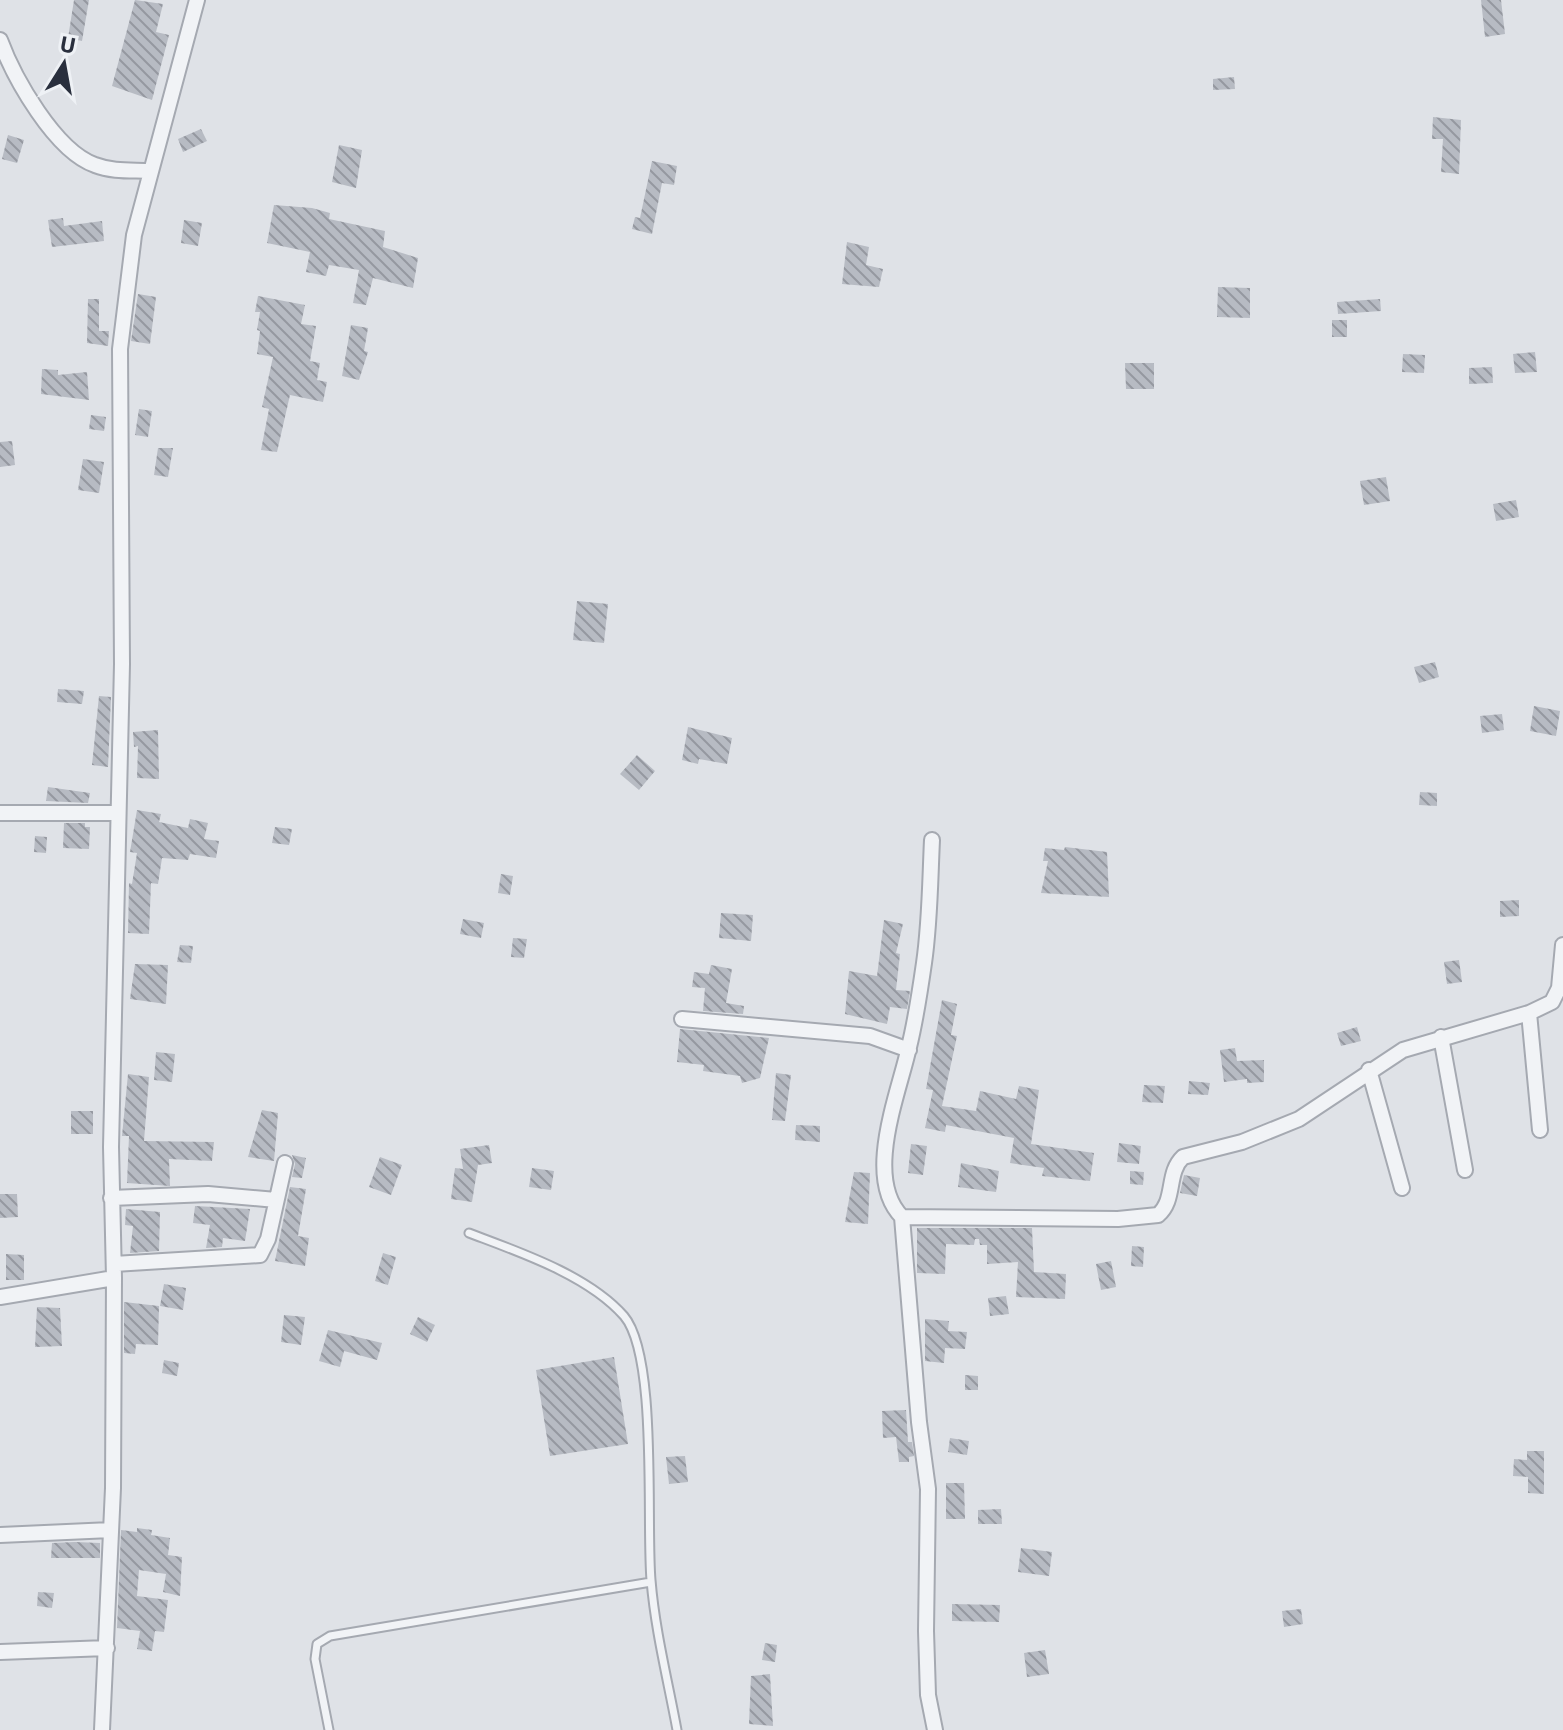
<svg xmlns="http://www.w3.org/2000/svg" width="1563" height="1730" font-family="'Exo 2',sans-serif">
  <style>
    .building { fill: url(#building-back-hatch) }
    .lines { fill: none; stroke-linecap: round; stroke-linejoin: round }
    .lane-casing { stroke: #a5a9b1; stroke-width: 11 }
    .street-casing { stroke: #a5a9b1; stroke-width: 18 }
    .lane { stroke: #f1f3f6; stroke-width: 7 }
    .street { stroke: #f1f3f6; stroke-width: 14 }
  </style>
  <defs>
    <pattern id="building-back-hatch" width="6" height="6" patternUnits="userSpaceOnUse" patternTransform="scale(2)"><rect width="6" height="6" fill="#b7bbc3"/><path d="M-1 5l2 2M0 0l6 6M5-1l2 2" fill="none" stroke="#9598a0"/></pattern>
  </defs>
  <rect width="100%" height="100%" fill="#dfe2e7"/>
  <!-- building -->
  <path class="building" d="M74,0H89L82,41L68,38Z
    M135,0L163,4L156,32L169,35L152,100L112,86Z
    M1481,0H1501L1505,34L1485,37Z
    M1234,77L1235,89L1213,90V79Z
    M1433,117L1461,120L1459,174L1441,172L1443,139H1432Z
    M201,129L207,141L183,152L178,139Z
    M8,135L24,140L17,163L2,159Z
    M339,145L362,150L356,188L332,182Z
    M652,161L677,166L674,185L662,183L652,234L632,229L635,217L640,218Z
    M274,205L312,208L330,213L329,219L385,231L383,247L418,258L413,288L373,278L366,305L353,303L359,270L329,265L326,276L306,272L310,252L267,243Z
    M63,218L64,226L102,221L104,241L52,247L48,220Z
    M184,220L202,223L198,246L181,243Z
    M847,242L869,247L866,265L883,269L879,287L842,284Z
    M1218,287L1250,288V318L1217,317Z
    M138,294L156,297L150,344L131,341Z
    M258,296L305,305L301,324L316,326L310,361L320,363L317,380L327,382L323,402L290,395L277,452L261,450L269,409L262,407L273,357L257,354L260,331L257,330L260,312H255Z
    M88,299H99V331H109L108,346L87,343Z
    M1380,299L1381,311L1338,314L1337,302Z
    M1332,320H1347V337H1332Z
    M351,325L368,328L364,351L368,352L359,380L342,376Z
    M1535,352L1537,372L1515,373L1513,354Z
    M1403,354L1425,355L1424,373L1402,372Z
    M1125,363H1154V389H1126Z
    M1492,367L1493,383L1469,384V368Z
    M42,369L58,370V375L87,372L89,400L41,394Z
    M139,409L152,411L148,437L135,435Z
    M91,415L106,417L104,431L89,429Z
    M12,441L15,465L0,467V442Z
    M158,448H173L168,477L154,475Z
    M83,459L104,462L99,493L78,490Z
    M1386,477L1390,501L1364,505L1360,481Z
    M1516,500L1519,517L1496,521L1493,504Z
    M577,601L608,604L604,643L573,640Z
    M1435,662L1439,677L1419,683L1414,667Z
    M58,689L84,691L82,704L57,702Z
    M99,696L111,697L108,767L92,765Z
    M1534,706L1560,711L1556,736L1530,731Z
    M1502,714L1504,730L1482,733L1480,716Z
    M688,727L732,738L727,764L699,759L698,764L682,760Z
    M158,730L159,779L137,778L138,746L134,747L133,732Z
    M637,755L655,771L639,790L620,774Z
    M48,787L90,793L88,803L46,801Z
    M1420,792L1437,793V806L1419,805Z
    M137,810L161,814L159,822L188,828L190,819L208,823L204,839L219,841L216,858L190,854L188,860L162,858L158,884L151,883L149,934L128,933L129,883L132,884L137,853L130,852Z
    M64,823H85V827H90L89,849L63,848Z
    M275,827L292,829L289,845L272,843Z
    M35,836L47,837L46,853L34,852Z
    M1065,847L1107,852L1109,897L1041,893L1048,861H1043L1045,848L1064,850Z
    M501,874L513,876L510,895L498,893Z
    M1519,900V916L1500,917V901Z
    M721,913L753,915L751,941L719,938Z
    M463,919L484,923L481,938L460,934Z
    M884,920L903,924L896,953L900,954L896,990L910,991L907,1009L890,1007L887,1024L845,1014L849,971L877,976Z
    M513,938L527,939L524,958L511,957Z
    M180,945L193,946L191,963L177,962Z
    M1459,960L1462,982L1447,984L1444,962Z
    M135,964L168,965L166,1004L130,999Z
    M711,965L732,969L726,1003L744,1006L743,1014L703,1011L705,988L692,987L694,972L709,974Z
    M942,1000L957,1004L951,1035L957,1036L942,1106L976,1111L980,1091L1016,1099L1019,1086L1039,1090L1031,1144L1094,1153L1090,1181L1042,1176L1044,1168L1010,1163L1014,1138L946,1125L945,1132L925,1128L933,1090L926,1089Z
    M1357,1027L1361,1041L1341,1046L1337,1033Z
    M680,1029L769,1038L760,1078L742,1083L740,1076L703,1071L704,1065L677,1062Z
    M1235,1048L1237,1061L1264,1060V1082L1247,1083V1079L1224,1082L1220,1050Z
    M156,1052L175,1054L172,1082L154,1080Z
    M776,1073L791,1075L785,1121L772,1120Z
    M128,1074L149,1077L144,1141L214,1142L212,1161L169,1159L170,1186L127,1183L129,1136H122Z
    M1189,1081L1210,1083L1208,1095L1188,1094Z
    M1144,1085L1165,1086L1163,1103L1142,1102Z
    M262,1110L278,1113L274,1161L248,1157Z
    M71,1111H93V1134H71Z
    M796,1125L820,1126V1142L795,1140Z
    M1119,1143L1141,1146L1139,1164L1117,1162Z
    M911,1144L927,1146L923,1175L908,1173Z
    M489,1145L492,1163L478,1165L472,1202L451,1199L455,1168L463,1169L460,1149Z
    M292,1155L306,1158L302,1178L292,1177L295,1164Z
    M380,1157L402,1165L391,1195L369,1187Z
    M961,1163L999,1171L996,1192L958,1187Z
    M532,1168L554,1171L551,1190L529,1187Z
    M1130,1171L1144,1172L1143,1185L1130,1184Z
    M854,1172L870,1173L868,1224L845,1222Z
    M1184,1175L1200,1178L1197,1196L1180,1193Z
    M290,1187L306,1189L298,1236L309,1238L305,1266L275,1261Z
    M0,1194H17L18,1217L0,1218Z
    M195,1206L250,1209L245,1241L223,1238L222,1247L206,1248L210,1225L193,1223Z
    M126,1209L160,1212L159,1251L130,1253L133,1226L125,1225Z
    M917,1228H1032L1034,1272L1066,1274L1065,1299L1016,1297L1018,1262L987,1264V1245H980L979,1239H975L974,1245L946,1244L945,1274L917,1273Z
    M1132,1246L1144,1247L1143,1267L1131,1266Z
    M383,1253L396,1257L388,1285L375,1281Z
    M6,1254L24,1255V1280H6Z
    M1111,1261L1116,1287L1101,1290L1096,1264Z
    M164,1284L186,1288L183,1310L160,1306Z
    M1006,1296L1009,1314L990,1316L988,1298Z
    M124,1302L159,1306L158,1345L136,1344L135,1354L124,1353Z
    M37,1307L60,1308L62,1346L35,1347Z
    M284,1315L305,1317L301,1345L281,1342Z
    M418,1317L435,1325L427,1342L410,1334Z
    M925,1319L949,1321L948,1331L967,1332L965,1349L945,1348L944,1363L925,1361Z
    M328,1330L382,1343L377,1360L344,1351L340,1367L319,1361Z
    M614,1357L628,1444L550,1456L536,1370Z
    M164,1360L179,1363L177,1376L162,1373Z
    M965,1375L978,1376V1390H965Z
    M906,1410L908,1442H912L914,1456L909,1457V1462H899L896,1437L883,1438L882,1411Z
    M950,1438L969,1441L967,1455L948,1452Z
    M1527,1451H1544V1494L1528,1493V1477L1513,1476L1514,1459L1527,1460Z
    M685,1456L688,1482L669,1484L666,1457Z
    M946,1483H964L965,1519H946Z
    M1001,1509L1002,1524H978V1510Z
    M137,1528L152,1530L151,1535L170,1538L168,1555L182,1557L180,1596L163,1592L166,1574L139,1570L137,1596L168,1600L164,1632L155,1631L152,1651L137,1649L140,1631L117,1628L121,1530L137,1532Z
    M75,1542L100,1543V1558H51L52,1543Z
    M1021,1548L1052,1552L1049,1576L1018,1572Z
    M38,1592L54,1593L52,1608L37,1606Z
    M952,1604L1000,1605L999,1622L952,1621Z
    M1301,1609L1303,1624L1284,1627L1282,1611Z
    M765,1643L777,1645L775,1662L762,1660Z
    M1045,1650L1049,1674L1027,1677L1024,1653Z
    M770,1674L773,1726L749,1724L751,1676Z"/>
  <g class="lines">
    <!-- lane casing -->
    <g class="lane-casing">
      <path id="lane" d="M469,1233C519,1252 588,1275 624,1316C658,1356 646,1523 651,1580C655,1630 668,1681 677,1730
        M329,1730L315,1659L317,1644L330,1636L651,1582"/>
    </g>
    <!-- street casing -->
    <g class="street-casing">
      <path id="street" d="M0,40C14,78 55,151 95,165C113,172 132,170 150,171
        M0,813H117
        M932,840C930,881 930,922 924,963C920,991 916,1019 909,1047C899,1093 863,1178 902,1217L919,1422L928,1489L926,1631L928,1695L935,1730
        M1529,1013L1540,1130
        M682,1019L870,1036L909,1050
        M1441,1037L1465,1170
        M1369,1070L1402,1188
        M111,1198L208,1194L276,1200
        M902,1217L1118,1219L1158,1215C1176,1200 1166,1173 1183,1157L1242,1142L1299,1119L1403,1050L1529,1013L1552,1002L1559,988L1563,945
        M114,1264L260,1255L268,1239L285,1163
        M0,1297L114,1278L111,1147L122,664L120,349L134,235L197,0
        M0,1535L111,1530
        M0,1652L107,1648
        M102,1730L113,1488L114,1278"/>
    </g>
    <!-- lane -->
    <use href="#lane" class="lane"/>
    <!-- street -->
    <use href="#street" class="street"/>
  </g>
  <!-- north arrow -->
  <g transform="translate(64 64) rotate(11)" stroke="#eef1f5" stroke-width="6" paint-order="stroke">
  <path d="M0-6L14 30L0 20L-14 30Z" fill="#292f3d"/>
  <text y="-12" font-size="22" font-weight="bold" text-anchor="middle" fill="#292f3d">U</text>
  </g>
</svg>
